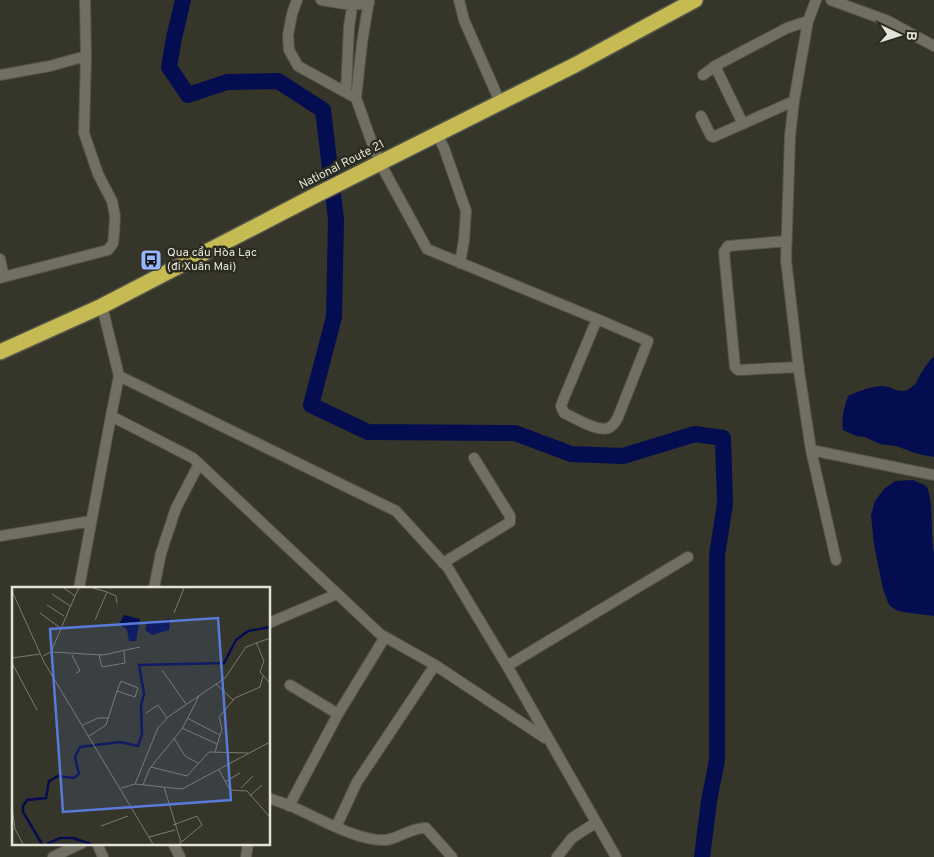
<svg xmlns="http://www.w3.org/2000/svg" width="934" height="857" font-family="Overpass,sans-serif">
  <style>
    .water { fill: #040d50 }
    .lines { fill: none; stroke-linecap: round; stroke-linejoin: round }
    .river { stroke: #040d50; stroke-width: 16 }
    .minor-casing { stroke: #54544a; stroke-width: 12 }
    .highway-casing { stroke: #54544a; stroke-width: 18 }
    .minor { stroke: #706f61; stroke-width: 10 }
    .highway { stroke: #c6bb53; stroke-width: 15 }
    .labels { text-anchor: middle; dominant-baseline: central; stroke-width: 5; stroke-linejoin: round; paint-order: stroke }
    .street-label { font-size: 12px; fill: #e3e3db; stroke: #2c2b1f }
    .poi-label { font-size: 12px; fill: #e3e3db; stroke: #2c2b1f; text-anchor: start }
    .inset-river { fill: none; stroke: #040d50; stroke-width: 2.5 }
    .inset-road { fill: none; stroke: #7b7b70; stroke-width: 1 }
    .view { fill: #587bd9; fill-opacity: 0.15; stroke: #587bd9; stroke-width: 2.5 }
    .inset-edge { fill: none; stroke: #e3e3db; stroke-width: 2.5 }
  </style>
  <rect width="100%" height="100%" fill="#363529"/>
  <!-- water -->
  <path class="water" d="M934,356V457L918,454L896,446L880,444L865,437L856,436L843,430C841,418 844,408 848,396C856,392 873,386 882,386C894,386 901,398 914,385C917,383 918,378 920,375C924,368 928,362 934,356Z
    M913,480C917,482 924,484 927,487C934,503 930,534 934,553V616L902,612L896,610L889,605L883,589L874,545L871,515L875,501L884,489L895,481Z"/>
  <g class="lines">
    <!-- river -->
    <path class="river" d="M183,0L174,38L169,67L188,95L227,82L278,81L323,110L336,219L334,317L311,405L368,432L515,433L571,454L623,456L695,434L723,438L725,504L717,555V760L709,801L702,857"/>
    <!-- minor casing -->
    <g class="minor-casing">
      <path id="minor" d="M297,0L292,14L288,35L289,50L298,66L356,98
        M321,0L352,5L369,3
        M369,0L362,43L356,98L372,143L380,163L427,249L597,319L648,341L618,417C616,421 614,426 608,428C597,432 575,418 564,413L561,406L564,398L597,319
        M459,0L464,20L500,102
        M816,0L808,21L794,101L790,136L786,260L799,371L811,450L836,560
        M831,0L888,21L934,46
        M715,66L743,124
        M0,75L50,66L86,56
        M703,75L715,66L787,28L808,21
        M346,92L349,27L353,0
        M701,116L711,136L713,137L794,101
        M437,134L444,148L466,211L464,240L460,263
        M787,241L728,246L724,252L735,367L738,370L799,367
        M0,259L4,277
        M0,278L108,250L113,243L114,234L115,216L112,201L98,174L84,133L86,56L85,0
        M102,306L119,376L396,511L448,568L510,671L616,857
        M111,416L193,458L380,634L435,665L545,738
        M811,450L934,475
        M0,536L91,521
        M443,563L510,522V516L474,458
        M79,588L111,416L119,376
        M154,588L161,553L176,508L199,464
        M269,623L337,594
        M507,666L688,557
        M290,685L338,714
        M269,798C276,801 284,803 291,806C316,817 359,842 386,840C399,838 413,827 426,828L452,857
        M289,806L338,714L385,637
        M336,827L357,782L435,665
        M97,843L103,857
        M173,843L180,857
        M53,857L82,843
        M246,857L248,843
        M557,857L572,838L595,823"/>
    </g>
    <!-- highway casing -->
    <g class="highway-casing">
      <path id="highway" d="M0,352L102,306L318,194L575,65L695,0"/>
    </g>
    <!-- minor -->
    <use href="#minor" class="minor"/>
    <!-- highway -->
    <use href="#highway" class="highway"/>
  </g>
  <!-- icons -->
  <defs>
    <g id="bus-square" transform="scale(1.125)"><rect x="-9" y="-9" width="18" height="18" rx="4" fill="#98b6fd" stroke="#2c2b1f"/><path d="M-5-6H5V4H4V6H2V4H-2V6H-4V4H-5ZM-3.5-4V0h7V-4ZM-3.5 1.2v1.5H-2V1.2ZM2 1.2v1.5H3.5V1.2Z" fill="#111"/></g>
  </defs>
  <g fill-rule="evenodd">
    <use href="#bus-square" x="151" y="260"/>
  </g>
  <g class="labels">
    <!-- street labels -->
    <g class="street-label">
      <text transform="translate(342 165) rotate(-27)">National Route 21</text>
    </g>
    <!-- poi labels -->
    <g class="poi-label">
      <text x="167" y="253">Qua cầu Hòa Lạc<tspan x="167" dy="14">(đi Xuân Mai)</tspan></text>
    </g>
  </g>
  <!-- overview -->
  <g transform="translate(12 587)">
    <rect width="258" height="258" fill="#363529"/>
    <path d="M112,28L128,32L124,54H117L115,43L107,37ZM158,32L157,43L140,48L133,43L135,36Z" fill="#040d50"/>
    <path class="inset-river" d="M30,257L11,225V219L15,213L34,211L37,194L46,189L62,191L67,187L63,170L68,160L108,155L126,159L130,147L129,118L132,107L127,78L212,76L224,53L236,44L258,40M35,257L48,251H61L79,257"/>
    <path class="inset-road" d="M52,1L63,9L67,1M81,1L95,5L83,33M0,4L32,75L141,257M95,5L104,9L105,16M40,7L58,19M35,18L52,29M28,26L47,40M162,26L172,1M244,55L252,74L248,85L258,96M39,65L91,68L128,60M60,68L68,84L64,86M87,68L90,80L113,76L112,64M31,69L39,65L63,9M0,71L28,67M0,76L25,123M150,83L174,117M204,97L221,113M134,126L146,118L155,131M175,131L208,148M71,138L86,131H96M170,141L205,157M77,149L94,138L105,104L109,94L126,101L123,110L105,104M162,151L173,169L186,176M203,165L210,142L207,130L223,111L248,100L251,89M139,180L175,189L197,165L236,166M207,183L218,203L235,204L258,230M0,187V218M213,195L228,186M123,197L170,202L258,155M131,198L138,181L170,142L187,109M152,200L169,255M109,201L123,197L146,141L156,130L213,91L234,60L258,51M229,201L241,189M238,209L250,198M0,220L3,242L11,257M161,238L185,229L190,238L167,257M89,239L116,229M137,250L163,243"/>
    <path class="view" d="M206,31L219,213L51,225L38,42Z"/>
    <rect width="258" height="258" class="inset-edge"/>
  </g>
  <!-- north arrow -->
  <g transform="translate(899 35) rotate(94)" stroke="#2c2b1f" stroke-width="4" paint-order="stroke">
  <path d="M0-4L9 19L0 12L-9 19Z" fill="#e3e3db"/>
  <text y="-8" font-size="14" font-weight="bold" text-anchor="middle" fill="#e3e3db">B</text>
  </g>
</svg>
